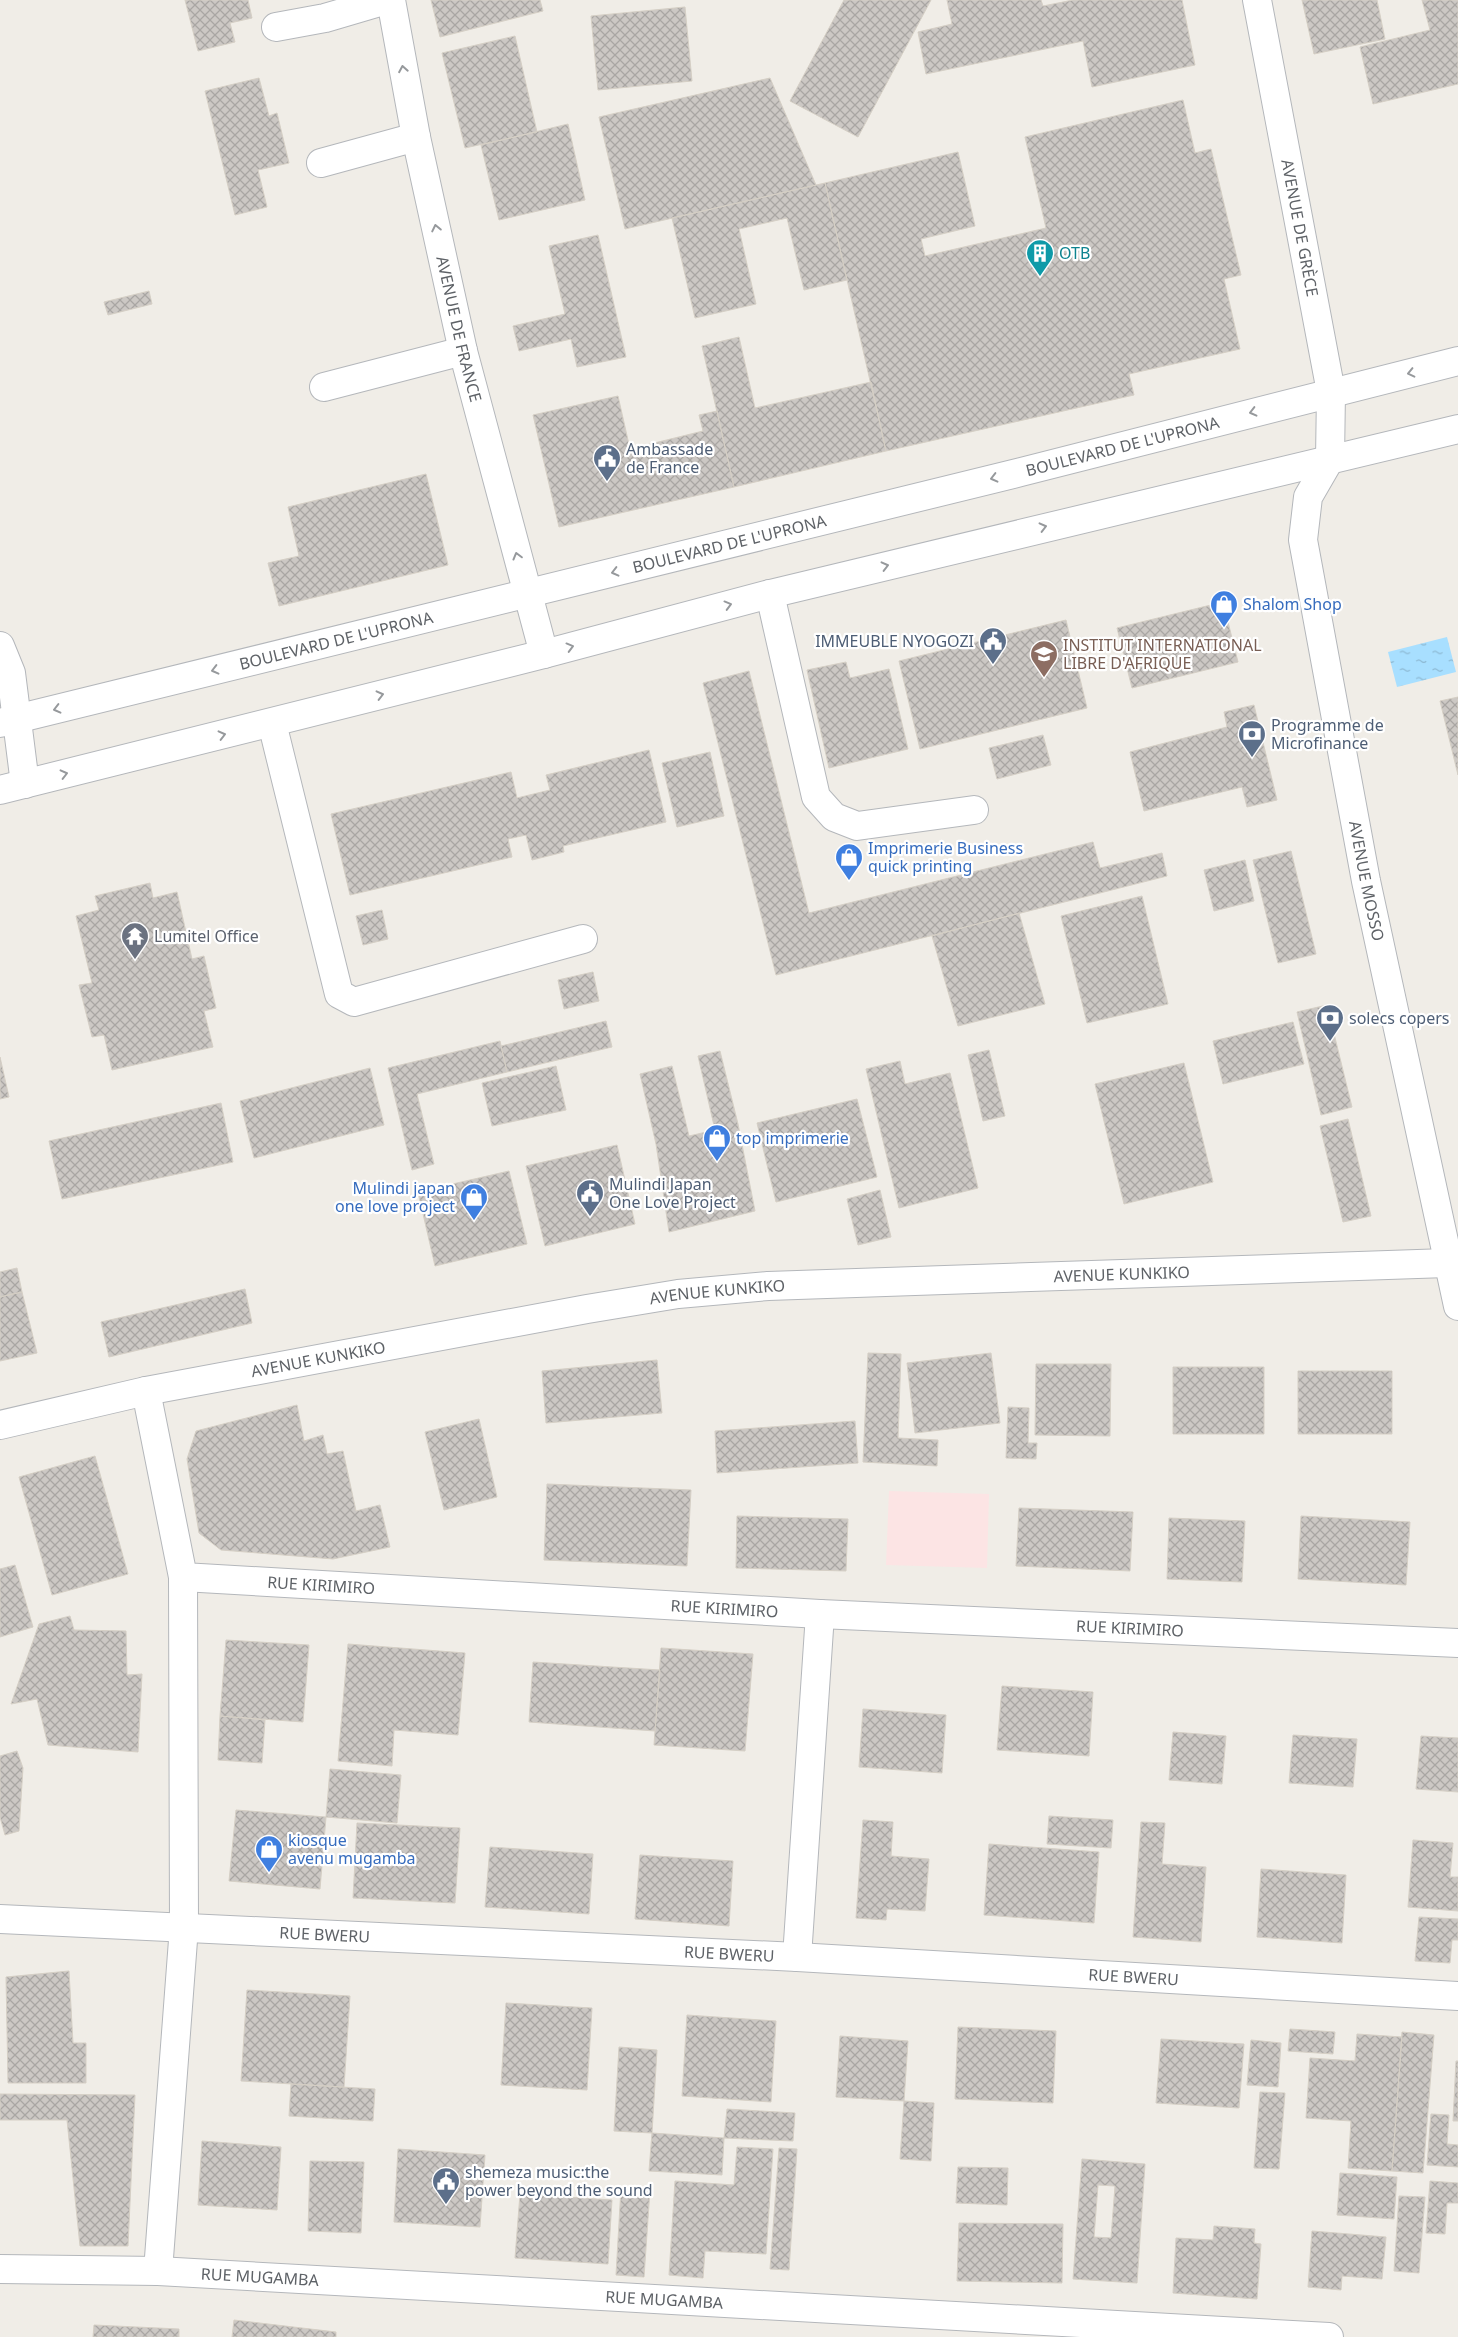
<svg xmlns="http://www.w3.org/2000/svg" width="1458" height="2337" font-family="'Noto Sans',sans-serif">
  <style>
    .medical { fill: #fce4e4 }
    .water { fill: url(#water-ripples) }
    .building { fill: url(#building-cross-hatch); stroke: #d5cfc5; fill-rule: evenodd }
    .lines { fill: none; stroke-linecap: round; stroke-linejoin: round }
    .minor-casing { stroke: #b4b7bb; stroke-width: 30 }
    .minor { stroke: #fff; stroke-width: 28 }
    .oneway { stroke: #96999c }
    .labels { text-anchor: middle; dominant-baseline: central; stroke-width: 4.5; stroke-linejoin: round; paint-order: stroke }
    .street-label { font-size: 16px; fill: #5e6267; stroke: #fff }
    .culture-label { font-size: 16px; fill: #0d838f; stroke: #fff; text-anchor: start }
    .service-label { font-size: 16px; fill: #4e5e75; stroke: #fff; text-anchor: start }
    .shop-label { font-size: 16px; fill: #366cbe; stroke: #fff; text-anchor: start }
    .education-label { font-size: 16px; fill: #785e54; stroke: #fff; text-anchor: start }
    .worship-label { font-size: 16px; fill: #5b616d; stroke: #fff; text-anchor: start }
  </style>
  <defs>
    <pattern id="water-ripples" width="26" height="14" patternUnits="userSpaceOnUse" patternTransform="scale(1.25)"><rect width="26" height="14" fill="#a8dfff"/><path d="M2 4q2-2 4 0t4 0M15 11q2-2 4 0t4 0" fill="none" stroke="#8cb8d2"/></pattern>
    <pattern id="building-cross-hatch" width="8" height="8" patternUnits="userSpaceOnUse" patternTransform="scale(1.25)"><rect width="8" height="8" fill="#ccc8c4"/><path d="M0 0l8 8M0 8l8-8" fill="none" stroke="#a9a6a3"/></pattern>
  </defs>
  <rect width="100%" height="100%" fill="#f0ede7"/>
  <!-- medical -->
  <path class="medical" d="M889,1491L989,1494L987,1568L886,1565Z"/>
  <!-- water -->
  <path class="water" d="M1447,637L1456,672L1397,687L1388,652Z"/>
  <!-- building -->
  <path class="building" d="M185,0H248L252,18L230,23L235,42L198,51Z
    M431,0H540L543,11L440,37Z
    M844,0H931L858,137L790,101Z
    M947,0H1041L1043,6L1073,0H1182L1195,65L1092,87L1083,41L926,74L918,32L952,24Z
    M1302,0H1377L1385,39L1314,54Z
    M1422,0H1458V84L1373,104L1360,47L1430,30Z
    M685,7L692,81L598,90L591,16Z
    M515,36L537,132L465,148L442,53Z
    M259,78L269,116L277,113L289,163L258,170L267,207L235,215L205,91Z
    M770,78L816,185L625,229L599,117Z
    M1183,100L1195,153L1211,149L1241,275L1224,279L1240,349L1129,374L1134,395L886,451L825,183L958,152L975,226L921,239L925,256L1046,228L1025,137Z
    M568,124L585,200L499,220L481,145Z
    M825,183L847,280L804,290L787,218L739,229L756,304L695,318L672,218Z
    M598,235L626,357L577,367L571,339L519,351L513,326L565,314L549,246Z
    M149,291L152,304L108,315L104,302Z
    M739,337L755,408L871,382L886,451L734,487L702,346Z
    M618,396L630,449L703,431L699,415L717,411L734,487L559,527L533,415Z
    M426,474L448,565L279,606L268,563L299,556L288,507Z
    M1223,602L1238,662L1132,688L1117,628Z
    M1066,620L1087,708L920,749L899,661Z
    M846,662L850,678L889,669L908,749L829,768L807,670Z
    M749,671L809,913L1093,842L1100,868L1162,853L1167,876L776,975L703,683Z
    M1458,697V775L1440,701Z
    M1254,705L1277,800L1247,807L1242,787L1144,811L1130,752L1227,727L1224,712Z
    M1043,735L1051,765L997,779L989,748Z
    M649,750L666,822L563,846L564,852L532,860L526,835L508,839L512,857L350,895L331,814L511,772L517,798L550,790L546,775Z
    M710,752L724,816L677,827L662,763Z
    M1291,851L1316,954L1278,963L1253,860Z
    M1245,860L1254,901L1214,911L1204,870Z
    M150,883L153,898L177,892L192,959L204,956L216,1008L204,1011L213,1047L112,1070L104,1035L92,1037L79,985L92,983L76,916L99,910L95,896Z
    M1142,896L1168,1004L1087,1023L1061,916Z
    M382,910L388,939L363,945L356,916Z
    M1019,913L1045,1004L958,1026L932,936Z
    M593,972L599,1001L564,1009L558,980Z
    M1327,1005L1352,1107L1321,1115L1297,1012Z
    M606,1021L612,1047L507,1072L501,1046Z
    M1293,1022L1304,1064L1223,1084L1213,1041Z
    M500,1041L507,1072L417,1094L434,1164L412,1170L388,1068Z
    M989,1050L1005,1116L983,1121L968,1055Z
    M720,1051L738,1124L755,1211L669,1232L656,1144L640,1074L672,1066L689,1136L715,1130L698,1056Z
    M0,1057L9,1097L0,1099Z
    M900,1061L905,1084L950,1073L978,1188L899,1208L866,1069Z
    M1184,1063L1213,1182L1124,1204L1095,1084Z
    M556,1066L566,1110L492,1126L482,1083Z
    M370,1068L384,1125L254,1158L240,1101Z
    M857,1099L877,1177L776,1202L757,1123Z
    M221,1103L233,1162L62,1199L49,1141Z
    M1348,1119L1371,1216L1343,1222L1320,1126Z
    M617,1145L635,1224L545,1246L526,1166Z
    M509,1171L527,1244L435,1266L418,1192Z
    M880,1190L891,1237L858,1245L847,1199Z
    M17,1268L22,1292L0,1297V1272Z
    M245,1289L252,1323L109,1357L101,1322Z
    M22,1292L37,1353L0,1361V1297Z
    M868,1353L901,1354L898,1438L938,1440L937,1466L863,1462Z
    M991,1353L1000,1423L915,1433L907,1363Z
    M657,1360L662,1413L546,1423L542,1371Z
    M1036,1364H1111L1110,1436L1035,1435Z
    M1173,1367H1264V1434H1173Z
    M1298,1371H1392V1434H1298Z
    M297,1405L304,1441L323,1435L327,1454L343,1451L356,1511L380,1505L390,1547L333,1559L221,1550L199,1533L187,1459L196,1431Z
    M1008,1407L1029,1408L1028,1443H1037L1036,1459L1006,1458Z
    M479,1419L497,1497L444,1510L425,1432Z
    M855,1421L858,1463L717,1473L715,1431Z
    M95,1456L128,1574L52,1595L19,1477Z
    M547,1484L691,1490L687,1566L544,1560Z
    M1019,1508L1133,1512L1130,1571L1016,1566Z
    M737,1516L848,1519L846,1571L736,1568Z
    M1301,1516L1410,1522L1406,1585L1298,1579Z
    M1169,1518L1245,1521L1242,1582L1167,1579Z
    M15,1565L33,1627L0,1637V1569Z
    M70,1616L74,1630L126,1631L127,1675L142,1674L138,1752L48,1745L37,1699L11,1704L39,1624Z
    M226,1640L309,1645L303,1722L220,1716Z
    M348,1644L465,1653L458,1735L394,1730L392,1766L338,1761Z
    M661,1648L753,1654L745,1751L654,1745Z
    M533,1662L660,1670L655,1731L529,1722Z
    M1002,1686L1093,1692L1089,1756L997,1750Z
    M863,1709L946,1715L942,1773L859,1767Z
    M220,1716L265,1720L262,1763L218,1760Z
    M1173,1732L1226,1736L1222,1784L1169,1780Z
    M1293,1735L1357,1739L1353,1787L1289,1783Z
    M1421,1736L1458,1738V1792L1416,1789Z
    M17,1751L23,1768L19,1831L5,1835L0,1817V1756Z
    M330,1769L401,1775L397,1823L326,1817Z
    M236,1810L326,1817L320,1889L229,1881Z
    M1049,1816L1113,1820L1111,1848L1047,1844Z
    M863,1820L893,1822L891,1856L929,1859L925,1911L887,1909L886,1920L856,1918Z
    M1141,1822L1165,1823L1162,1864L1206,1867L1201,1942L1133,1937Z
    M357,1823L460,1828L455,1903L353,1898Z
    M1413,1840L1453,1843L1450,1877H1458V1911L1408,1907Z
    M989,1844L1099,1852L1094,1923L984,1915Z
    M490,1847L593,1854L589,1914L485,1907Z
    M640,1855L733,1861L729,1926L635,1919Z
    M1261,1869L1346,1875L1342,1943L1257,1937Z
    M1419,1917L1458,1919V1940H1452L1450,1963L1415,1961Z
    M69,1971L73,2043H86V2083H8L6,1977Z
    M247,1990L350,1996L344,2087L241,2081Z
    M506,2003L592,2008L587,2090L501,2085Z
    M687,2015L776,2021L771,2102L682,2096Z
    M958,2027L1056,2031L1053,2103L955,2099Z
    M1290,2029L1335,2032L1333,2054L1288,2051Z
    M1402,2032L1434,2035L1423,2173L1392,2171Z
    M1357,2034L1402,2037L1392,2171L1348,2168L1351,2121L1306,2118L1310,2058L1355,2061Z
    M840,2036L908,2041L904,2101L836,2097Z
    M1161,2039L1244,2044L1239,2108L1156,2103Z
    M1251,2040L1281,2043L1278,2087L1247,2085Z
    M619,2047L657,2050L652,2133L614,2131Z
    M1456,2061H1458V2121H1453Z
    M291,2084L375,2089L373,2121L289,2116Z
    M1260,2092L1285,2093L1279,2169L1254,2168Z
    M0,2094L135,2095L128,2246H80L67,2120H0Z
    M904,2101L934,2103L931,2161L900,2159Z
    M727,2109L795,2113L793,2141L724,2138Z
    M1431,2114L1449,2115L1447,2144L1458,2145V2167L1427,2165Z
    M652,2133L724,2138L722,2175L649,2171Z
    M202,2141L281,2147L277,2210L198,2205Z
    M737,2147L773,2149L766,2254L705,2251L703,2278L669,2275L675,2181L734,2185Z
    M779,2148L797,2149L789,2270L770,2269Z
    M398,2149L485,2155L480,2227L394,2222Z
    M1082,2159L1145,2164L1137,2283L1073,2279ZM1098,2185L1115,2186L1111,2238L1094,2237Z
    M310,2161L364,2162L361,2233L308,2231Z
    M958,2167L1008,2168L1007,2205L956,2203Z
    M1340,2173L1397,2177L1394,2219L1337,2215Z
    M1430,2181L1458,2183V2203H1447L1445,2234L1426,2233Z
    M621,2188L650,2190L644,2277L616,2275Z
    M520,2194L612,2200L608,2264L515,2258Z
    M1399,2196L1425,2197L1419,2273L1394,2271Z
    M959,2223L1063,2224L1062,2283L957,2281Z
    M1214,2226L1255,2229L1254,2243L1261,2244L1257,2299L1173,2293L1176,2238L1213,2240Z
    M1312,2231L1386,2237L1382,2279L1342,2276L1341,2290L1308,2287Z
    M234,2320L336,2332V2337H232Z
    M94,2325L179,2329V2337H93Z"/>
  <g class="lines">
    <!-- minor casing -->
    <g class="minor-casing">
      <g id="minor">
        <path id="s1" d="M391,0L416,137L463,351L544,654"/>
        <path id="s2" d="M1257,0L1331,392L1330,459L1308,497L1303,540L1366,881L1458,1306"/>
        <path d="M276,27L325,18L386,0"/>
        <path d="M321,163L416,137"/>
        <path d="M324,387L463,351"/>
        <path d="M770,594L816,797L834,817L857,826L974,810"/>
        <path d="M0,646L11,673L25,784"/>
        <path id="s3" d="M0,723L1021,472L1458,361"/>
        <path d="M272,723L339,994L354,1002L583,939"/>
        <path d="M0,790L544,654L770,594L1458,429"/>
        <path id="s4" d="M146,1391L183,1577L820,1614L1458,1643"/>
        <path id="s5" d="M0,1425L146,1391L587,1309L678,1294L768,1286L1447,1263"/>
        <path id="s6" d="M0,1919L797,1957L1458,1996"/>
        <path d="M797,1957L820,1614"/>
        <path id="s7" d="M0,2269L158,2271L1329,2337"/>
        <path d="M158,2271L184,1927L183,1577"/>
      </g>
    </g>
    <!-- minor -->
    <use href="#minor" class="minor"/>
  </g>
  <!-- one-way arrows -->
  <defs><path id="oneway-chevron" d="M-2-3.5L2.5 0L-2 3.5" fill="none" stroke-width="1.6" stroke-linecap="round" stroke-linejoin="round" transform="scale(1.25)"/></defs>
  <g class="oneway">
    <use href="#oneway-chevron" transform="translate(403 69) rotate(-100)"/>
    <use href="#oneway-chevron" transform="translate(436 228) rotate(-102)"/>
    <use href="#oneway-chevron" transform="translate(1411 373) rotate(167)"/>
    <use href="#oneway-chevron" transform="translate(1253 412) rotate(166)"/>
    <use href="#oneway-chevron" transform="translate(994 478) rotate(166)"/>
    <use href="#oneway-chevron" transform="translate(1043 527) rotate(-14)"/>
    <use href="#oneway-chevron" transform="translate(517 556) rotate(-105)"/>
    <use href="#oneway-chevron" transform="translate(885 566) rotate(-14)"/>
    <use href="#oneway-chevron" transform="translate(615 572) rotate(166)"/>
    <use href="#oneway-chevron" transform="translate(728 605) rotate(-15)"/>
    <use href="#oneway-chevron" transform="translate(570 647) rotate(-15)"/>
    <use href="#oneway-chevron" transform="translate(215 670) rotate(166)"/>
    <use href="#oneway-chevron" transform="translate(380 695) rotate(-14)"/>
    <use href="#oneway-chevron" transform="translate(57 709) rotate(166)"/>
    <use href="#oneway-chevron" transform="translate(222 735) rotate(-14)"/>
    <use href="#oneway-chevron" transform="translate(64 774) rotate(-14)"/>
  </g>
  <!-- icons -->
  <defs>
    <g id="building-pin" transform="scale(1.4375)"><path d="M0 17L-7.5 6A9.5 9.5 0 1 1 7.5 6Z" fill="#0f9aa8" stroke="#fff"/><path d="M-4-6H4V6H1V3H-1V6H-4ZM-2.5-4.3h1.7v1.8h-1.7ZM.8-4.3h1.7v1.8H.8ZM-2.5-1h1.7V.8h-1.7ZM.8-1h1.7V.8H.8Z" fill="#fff"/></g>
    <g id="civic-pin" transform="scale(1.4375)"><path d="M0 17L-7.5 6A9.5 9.5 0 1 1 7.5 6Z" fill="#5c6f8a" stroke="#fff"/><path d="M-.6-6.5H3V-4.5H.6V-3L4-1V1h2V6H-6V1h2V-1L-.6-3ZM-1.2 2.5V6h2.4V2.5Z" fill="#fff"/></g>
    <g id="shop-pin" transform="scale(1.4375)"><path d="M0 17L-7.5 6A9.5 9.5 0 1 1 7.5 6Z" fill="#3f7fe0" stroke="#fff"/><path d="M-5-2.5h2.3a2.7 3.5 0 0 1 5.4 0H5L5.5 6h-11ZM-1.5-2.5h3a1.5 2.3 0 0 0-3 0Z" fill="#fff"/></g>
    <g id="university-pin" transform="scale(1.4375)"><path d="M0 17L-7.5 6A9.5 9.5 0 1 1 7.5 6Z" fill="#8d6e63" stroke="#fff"/><path d="M0-5L7-2L0 1L-7-2ZM-4 1L0 2.5L4 1V4Q0 6-4 4Z" fill="#fff"/></g>
    <g id="bank-pin" transform="scale(1.4375)"><path d="M0 17L-7.5 6A9.5 9.5 0 1 1 7.5 6Z" fill="#5c6f8a" stroke="#fff"/><path d="M-6-4H6V4H-6ZM0-2.3a2.3 2.3 0 1 0 0 4.6a2.3 2.3 0 1 0 0-4.6Z" fill="#fff"/></g>
    <g id="temple-pin" transform="scale(1.4375)"><path d="M0 17L-7.5 6A9.5 9.5 0 1 1 7.5 6Z" fill="#6b7280" stroke="#fff"/><path d="M0-6L5-2H3V0L6.5 2.5H4V6H1.5V3h-3V6H-4V2.5H-6.5L-3 0V-2H-5Z" fill="#fff"/></g>
  </defs>
  <g fill-rule="evenodd">
    <use href="#building-pin" x="1040" y="253"/>
    <use href="#civic-pin" x="607" y="458"/>
    <use href="#shop-pin" x="1224" y="604"/>
    <use href="#civic-pin" x="993" y="641"/>
    <use href="#university-pin" x="1044" y="654"/>
    <use href="#bank-pin" x="1252" y="734"/>
    <use href="#shop-pin" x="849" y="857"/>
    <use href="#temple-pin" x="135" y="936"/>
    <use href="#bank-pin" x="1330" y="1018"/>
    <use href="#shop-pin" x="717" y="1138"/>
    <use href="#civic-pin" x="590" y="1193"/>
    <use href="#shop-pin" x="474" y="1197"/>
    <use href="#shop-pin" x="269" y="1849"/>
    <use href="#civic-pin" x="446" y="2181"/>
  </g>
  <g class="labels">
    <!-- street labels -->
    <g class="street-label">
      <text stroke="none"><textPath href="#s2" startOffset="232">AVENUE DE GRÈCE</textPath></text>
      <text stroke="none"><textPath href="#s1" startOffset="336">AVENUE DE FRANCE</textPath></text>
      <text stroke="none"><textPath href="#s3" startOffset="1156">BOULEVARD DE L'UPRONA</textPath></text>
      <text stroke="none"><textPath href="#s3" startOffset="751">BOULEVARD DE L'UPRONA</textPath></text>
      <text stroke="none"><textPath href="#s3" startOffset="346">BOULEVARD DE L'UPRONA</textPath></text>
      <text stroke="none"><textPath href="#s2" startOffset="900">AVENUE MOSSO</textPath></text>
      <text stroke="none"><textPath href="#s5" startOffset="1135">AVENUE KUNKIKO</textPath></text>
      <text stroke="none"><textPath href="#s5" startOffset="730">AVENUE KUNKIKO</textPath></text>
      <text stroke="none"><textPath href="#s5" startOffset="325">AVENUE KUNKIKO</textPath></text>
      <text stroke="none"><textPath href="#s4" startOffset="328">RUE KIRIMIRO</textPath></text>
      <text stroke="none"><textPath href="#s4" startOffset="732">RUE KIRIMIRO</textPath></text>
      <text stroke="none"><textPath href="#s4" startOffset="1138">RUE KIRIMIRO</textPath></text>
      <text stroke="none"><textPath href="#s6" startOffset="325">RUE BWERU</textPath></text>
      <text stroke="none"><textPath href="#s6" startOffset="730">RUE BWERU</textPath></text>
      <text stroke="none"><textPath href="#s6" startOffset="1135">RUE BWERU</textPath></text>
      <text stroke="none"><textPath href="#s7" startOffset="260">RUE MUGAMBA</textPath></text>
      <text stroke="none"><textPath href="#s7" startOffset="665">RUE MUGAMBA</textPath></text>
    </g>
    <!-- culture labels -->
    <g class="culture-label">
      <text x="1059" y="253">OTB</text>
    </g>
    <!-- service labels -->
    <g class="service-label">
      <text x="626" y="449">Ambassade<tspan x="626" dy="18">de France</tspan></text>
      <text x="974" y="641" text-anchor="end">IMMEUBLE NYOGOZI</text>
      <text x="1271" y="725">Programme de<tspan x="1271" dy="18">Microfinance</tspan></text>
      <text x="1349" y="1018">solecs copers</text>
      <text x="609" y="1184">Mulindi Japan<tspan x="609" dy="18">One Love Project</tspan></text>
      <text x="465" y="2172">shemeza music:the<tspan x="465" dy="18">power beyond the sound</tspan></text>
    </g>
    <!-- shop labels -->
    <g class="shop-label">
      <text x="1243" y="604">Shalom Shop</text>
      <text x="868" y="848">Imprimerie Business<tspan x="868" dy="18">quick printing</tspan></text>
      <text x="736" y="1138">top imprimerie</text>
      <text x="455" y="1188" text-anchor="end">Mulindi japan<tspan x="455" dy="18">one love project</tspan></text>
      <text x="288" y="1840">kiosque<tspan x="288" dy="18">avenu mugamba</tspan></text>
    </g>
    <!-- education labels -->
    <g class="education-label">
      <text x="1063" y="645">INSTITUT INTERNATIONAL<tspan x="1063" dy="18">LIBRE D'AFRIQUE</tspan></text>
    </g>
    <!-- worship labels -->
    <g class="worship-label">
      <text x="154" y="936">Lumitel Office</text>
    </g>
  </g>
</svg>
